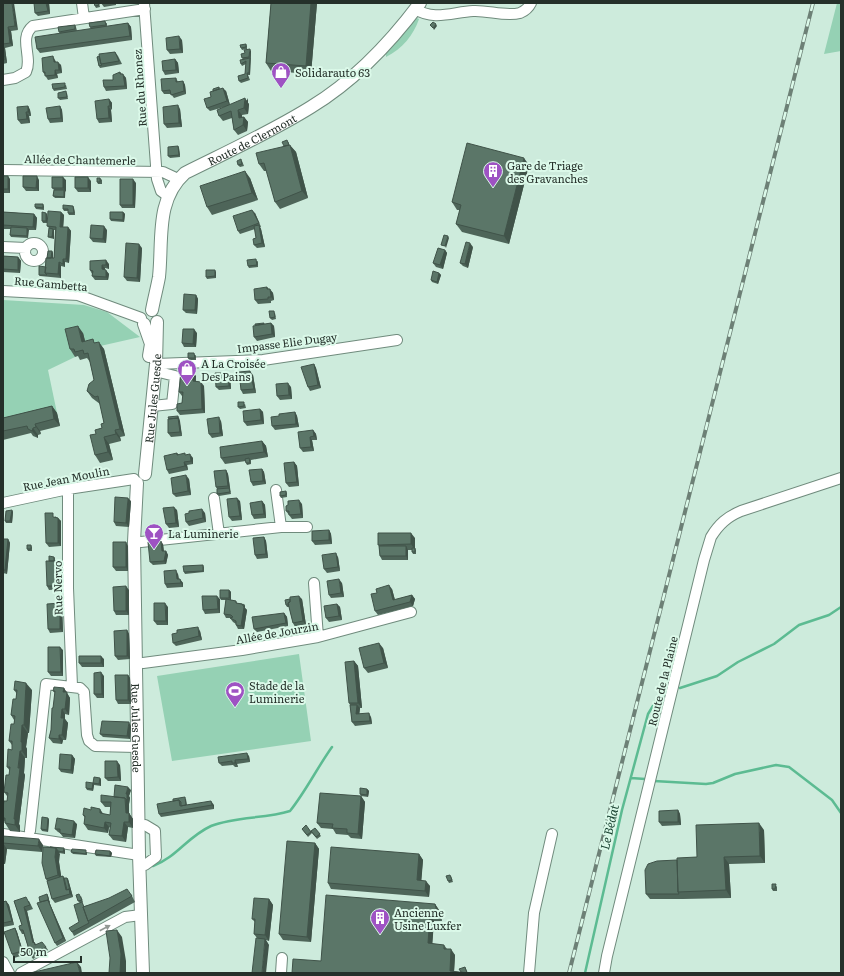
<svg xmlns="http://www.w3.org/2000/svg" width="844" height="976" font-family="Literata,serif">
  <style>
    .green { fill: #95d1b4 }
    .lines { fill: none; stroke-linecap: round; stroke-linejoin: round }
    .stream { stroke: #5cbb92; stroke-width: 2.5 }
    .minor-casing { stroke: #708b7d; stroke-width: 12 }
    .major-casing { stroke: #708b7d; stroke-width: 14 }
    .minor { stroke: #fff; stroke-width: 10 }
    .major { stroke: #fff; stroke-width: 12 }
    .rail-casing { stroke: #6d8076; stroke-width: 4 }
    .rail { stroke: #dbf9e9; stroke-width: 2.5; stroke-dasharray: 8; stroke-linecap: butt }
    .wall { fill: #4e6559 }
    .shaded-wall { fill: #405349 }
    .building { fill: #5b7668; stroke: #405349 }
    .oneway { fill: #929894 }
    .labels { text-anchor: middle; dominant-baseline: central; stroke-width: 4; stroke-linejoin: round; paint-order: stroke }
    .poi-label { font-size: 11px; fill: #25302a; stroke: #dbf9e9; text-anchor: start }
    .street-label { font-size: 11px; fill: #25302a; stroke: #dbf9e9 }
    .water-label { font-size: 12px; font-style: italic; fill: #163f2e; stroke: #dbf9e9 }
  </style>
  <rect width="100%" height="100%" fill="#cdebdc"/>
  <!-- green -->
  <path class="green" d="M837,3H841V51L824,54Z
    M417,18L419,19C413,36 403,48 386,57V53Z
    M3,300L84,305L107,312L140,337L87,349L70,337L75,357L48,370L57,413L3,426Z
    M299,654L311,741L172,761L157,676Z"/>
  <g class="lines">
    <!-- stream -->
    <path class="stream" d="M680,688L717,676L738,662L774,644L799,625L829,615L841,607
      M631,778L645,779
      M654,781L706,784L713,783L735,774L776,765L789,767L832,800L841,813
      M153,866C177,857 187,837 211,826C236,816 265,819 290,811C306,791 317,768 332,747
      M585,973L622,810L648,714L656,701L666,693"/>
    <!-- minor casing -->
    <g class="minor-casing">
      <path id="minor" d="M82,3L84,18
        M144,3L157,179L161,191L168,196
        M415,9C434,21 453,12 473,11C488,10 505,17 520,13C525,11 529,7 531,3
        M3,80L15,78L26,72C33,57 18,38 33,26L145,9
        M3,170L163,172L178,179
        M25 252a9 9 0 1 1 18 0a9 9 0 1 1-18 0Z
        M3,247L26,248
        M3,291L78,295L141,318
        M156,364L263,360L397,340
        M152,406L172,404L175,376L155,371
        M68,489V588L72,686
        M276,490L281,527
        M214,498L219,534
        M3,503L68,489L134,479
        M141,542L281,527H307
        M314,583L318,637
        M143,663L242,650L318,637L411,612
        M145,825L155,831L156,857L145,865
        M30,831L46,684L80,688L84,692L87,735L89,741L95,746L136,747
        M3,834L139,855
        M3,962L9,973
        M21,973L125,917L141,915
        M281,973L282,958
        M529,973L534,913L552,834
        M604,973L607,956L704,560L711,537C719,524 727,517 741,511L841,478"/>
    </g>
    <!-- major casing -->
    <g class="major-casing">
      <g id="major">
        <path id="s1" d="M152,310C154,299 157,288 159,277C163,240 155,200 185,173C227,152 271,132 311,107C354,81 390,43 420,3"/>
        <path d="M144,324L151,344L149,356"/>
        <path id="s2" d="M145,474L156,364L157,322"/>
        <path id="s3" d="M137,483L134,542L139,855L143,973"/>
      </g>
    </g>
    <!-- minor -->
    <use href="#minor" class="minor"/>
    <!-- major -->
    <use href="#major" class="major"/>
    <!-- rail casing -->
    <g class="rail-casing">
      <path id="rail" d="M569,973L813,3"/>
    </g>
    <!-- rail -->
    <use href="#rail" class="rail"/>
  </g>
  <!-- wall -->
  <path class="wall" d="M3,3L18,30L11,31L13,46L5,48L7,63L3,64Z
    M49,3L50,14L38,16L35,13Z
    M99,3L100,7L96,8L95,6Z
    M101,3H116V5L104,7Z
    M242,3H252L242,4Z
    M271,3H317L311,74L271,71L266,63Z
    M107,23V27L128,23L131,27L132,40L40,53L37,49L60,34L59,32L75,25L76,27L77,31L91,29L90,27Z
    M182,40L183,53L170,54L167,50Z
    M246,44L247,46V49L242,50L241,48Z
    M251,51L250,75H248L250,80L241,83L239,81L245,74L246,64L242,66L241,64L243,59L242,58Z
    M115,52L118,56L122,64L100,68L99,66L97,57Z
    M175,59L178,63L179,73L165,75L163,71Z
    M55,60L56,62L61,65L62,73L57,74L58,78L48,80L43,72Z
    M120,72L126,78L127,89L106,91L104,87L113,80Z
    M176,78L178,82L183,81L185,85L186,94L174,98L171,94H164L162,91Z
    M66,85L67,89L54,91L53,89Z
    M219,87L220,89L226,91L230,105L248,100V103L249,104L248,114L242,115V117H244L248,122L247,131L238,135L234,130L232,118L223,121L219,116L228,106L210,111L207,108L213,91Z
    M67,93L68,99L60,100L58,98Z
    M109,99L112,103V109L111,110L112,122L99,123L97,119Z
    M28,106L30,110L31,116H29L30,123L21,124L18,120Z
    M60,106L62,110L63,122L50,123L48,119Z
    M180,109L182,127L167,128L164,124Z
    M289,142V145L296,152L308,198L280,209L275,202L267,171H264L259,164Z
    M178,146L179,148L180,157L170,158L168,156Z
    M242,161L244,166L240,167L238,165Z
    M529,165L509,244L462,232L456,224L460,210H457L452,202Z
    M3,176L10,179V193H3Z
    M100,178L102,180V184H98L97,182Z
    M250,178L258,200L212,215L207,207Z
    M39,180V191H26L23,187Z
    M66,180L65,198H55L53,196L54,190L52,188Z
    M91,181V192H78L75,188Z
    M136,183L135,208H122L120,205Z
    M43,204L44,206V210L36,209L35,207Z
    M73,206L74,208L75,215H69L68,213V211H64L63,209Z
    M3,212L34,214L37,218L36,230H28V238L11,237L10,235L11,229H3Z
    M61,212L64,215L63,227H68L71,231L69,263L65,262V267L61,266V278L40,276L39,275L46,267L47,258L52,251L53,253V258H54L55,230H54V239L50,238L48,237L49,228L47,226Z
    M123,212L125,214L124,222L111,221L110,219Z
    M255,213L261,227H260L261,229L265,247L257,248L254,245L256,238L255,229L240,234L238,231Z
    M47,214V223H43L42,221Z
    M107,230L106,243L93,242L90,238Z
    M473,247L468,268L463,266L460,263Z
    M142,248L140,282L127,281L124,277Z
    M445,250L447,253L443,269L436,267L433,263Z
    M3,256L18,257L21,261L20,273L3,272Z
    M90,261L109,264V269L105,268V270L109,274L108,280H95L92,276V274L90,270Z
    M258,261V267L249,268L248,266Z
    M216,272V278L207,279L206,277Z
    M439,273L441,275L438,284L432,282L431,280Z
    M267,287L273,293L274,300L271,301V303L258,304L255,300Z
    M196,295L198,299L197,314L186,313L183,310Z
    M275,313L276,319L272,320L270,318Z
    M271,323L274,326L275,337L257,341L254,337L265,324Z
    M83,333L85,341L96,343L104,349L125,436L120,437L121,441L109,444L113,460L100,463L95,455L96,434L102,428L104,423L100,404L92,398L87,391L94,380L90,362L87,358L80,360L78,356L75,357L70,349Z
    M197,333L196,347H184L182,343Z
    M196,355V360H189L188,358Z
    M314,364L316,368L321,388L310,391L308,387Z
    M193,373L196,376V382L204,386L205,413L180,415L177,411L182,403L183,396H182L179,392Z
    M253,375L256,393L243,394L241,390Z
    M230,376L231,389L219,390L216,387Z
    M291,387L292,399L280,400L277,396Z
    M245,404L246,408L240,409L238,407Z
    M52,406L57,413L60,426L40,431L41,434L38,435V438L33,436L31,433L3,440V418Z
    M260,409L263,412L264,424L247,426L244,422Z
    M295,412L297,416L299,427L275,430L272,426Z
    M179,418L182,436L171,437L168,433Z
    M221,421L223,436L212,438L209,434Z
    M313,430L316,434L317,440H312L314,451L303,452L300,448Z
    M262,441L266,446L268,457L251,460V464L247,465L246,463V461L225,464L221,458Z
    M177,453L179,455H187L193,458V464L187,465L188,470L169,474L167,470Z
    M294,462L297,466L299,486L289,487L286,483Z
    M262,469L264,472L266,484L253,486L251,482Z
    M226,470L228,474L231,494L219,496L217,494V489L216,487Z
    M189,479L191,495L176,497L173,494Z
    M286,491L287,493V497L281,498L280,496Z
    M131,501L129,527L116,526L114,522Z
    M240,501L242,520L232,521L229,517Z
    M262,501L265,505L266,518L254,519L252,515Z
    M302,504L303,518L292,519L286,511Z
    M12,510L13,512L12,523H6L5,521Z
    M177,510L179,527L169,528L166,524Z
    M205,513L206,522L189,526L186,522Z
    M55,516L56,517L58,518L61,521V546L49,547L46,543Z
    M329,530L331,534L332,544L315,545L312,541Z
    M264,537L266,541L268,558L257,559L255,555Z
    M415,538V548L416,550V554H413L412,552V550H408V560H382L380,556L379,546L378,545Z
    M3,539H8L10,543L7,574L3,573Z
    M163,544L164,551H166L168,555L166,564L153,565L150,562Z
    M31,545L32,547V551H28L27,549Z
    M128,546V571H116L113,567Z
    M54,557L55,558V561L61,564L62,589L49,590L47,586L49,561Z
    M338,557L340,571L327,573L324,569Z
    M203,565L204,567V572L185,574L184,572Z
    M178,574L179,579L183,583V587L167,588L165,584Z
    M342,583L344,597L331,598L329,595Z
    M392,589L395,600L412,595L415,599L413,606L378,615L375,611Z
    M129,590V615H116L114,611Z
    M229,590L231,592V600L236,601L237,603L244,604L245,606V608L247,610L244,629H238L236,625V624L233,622L230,618H226L224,614L226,600H221L220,598Z
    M220,599V613L205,614L203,610Z
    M302,599L306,625L295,627L293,623L289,607H287L286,605Z
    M337,604L340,607L342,620L329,622L326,618Z
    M62,607L63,632L50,633L48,629Z
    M168,607V625H157L154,621Z
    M284,613L287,617L288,626L257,632L254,629Z
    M127,630L129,634L130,659L118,660L115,656Z
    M200,631L202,640L176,646L173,643Z
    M383,648L388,668L368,673L364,668Z
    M63,650V676H51L48,672Z
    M104,659V667H82L79,663Z
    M354,661L358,666L362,708H360L359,714L371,717L372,724L355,726L352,722L350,705L349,703Z
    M128,675L130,678L131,704H118L116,700Z
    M104,676V698H97L94,694Z
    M64,688L70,698L69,715L65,714V719L68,723L66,740H63L62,744L53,743L49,738L51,730L55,693L53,691Z
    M14,690H32L29,733H28L26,747L27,749V758H25L24,773L25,775L19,824L20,826V832L10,831L5,823V822L3,819V807L7,801V796L4,792L9,775L10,771L7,767L12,750V745L9,741L14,724V720L11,715L16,699L17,694Z
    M131,726L130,739L103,737L100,734Z
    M72,755L75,759L73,774L61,772L59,769Z
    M249,756L250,762L237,764L238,767H235L233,765L222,766L219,763Z
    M120,765L121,781H108L105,778Z
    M100,778L101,780V786L94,785L93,783Z
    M93,783L94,785L93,791L87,790L86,788Z
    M367,789L369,791L368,797L361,796L365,802L362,839L351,838L348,835L336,834L333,829L321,828L317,823L361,796L360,794Z
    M131,790L129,796L130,798L129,804V813L133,819V828L128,827L126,842L113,840L109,835L110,828L109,827L108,833L88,830L84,824L85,818L83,815L104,814L110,815V807H105L101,802Z
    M186,799L187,805H214V809L161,817L159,814L173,801Z
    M678,810L680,814L681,825L662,826L659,822Z
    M48,818L49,820L48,832L42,831L41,829Z
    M77,824L75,838L63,837L60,833L58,832L55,829Z
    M315,828L321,836L317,839L312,833L308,837L302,829L311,831Z
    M764,830L765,863L729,864L731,898L683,899H650L646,894L677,860L697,857Z
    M3,836L43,845L42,852L7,849L5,864H3Z
    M315,843L319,849L311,942L283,940L279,934Z
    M43,847L65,850V854L59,853V862L61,877L63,876L64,878H67L68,879L73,897L55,903L52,899L47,881L46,879Z
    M110,851L112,853L111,857L96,856L95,854Z
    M71,852H87V855L73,854Z
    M419,854L423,860L421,880L430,886L429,897L331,889L328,883Z
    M451,876L453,882L449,883L448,881Z
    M777,886V891H773L772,889Z
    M47,894L48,896L50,904L66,941L57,946L55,943L40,902Z
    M131,894L135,902L74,936L72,932L79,922L85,906Z
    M81,896L83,902L80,903L78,901Z
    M269,899L273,905L269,941L266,940L269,945L257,938L254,934L255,922L252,919Z
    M6,901L9,905L14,925L3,927V902Z
    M14,901H29L33,909L27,911L34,942L36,944L46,947L48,950L33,959L31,956L24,934H22L20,930L22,925Z
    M435,904L439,910L442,921H434L432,944L444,945L447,949L455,955L454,971L461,972L465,967L468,973L321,961Z
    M15,928L17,932L24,955L14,958L12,954Z"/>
  <!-- shaded-wall -->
  <path class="shaded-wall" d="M12,3H14L18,30L15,26Z
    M46,3H49L50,14L48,11Z
    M311,3H317L311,74L306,66Z
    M128,23L131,27L132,40L130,36Z
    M436,24L437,26L434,30L433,28Z
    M8,27L11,31L13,46L10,43Z
    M179,36L182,40L183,53L180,49Z
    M3,45L5,48L7,63L5,59Z
    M250,49L251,51L250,75L249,73Z
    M53,56L55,60L56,66L54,62Z
    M175,59L178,63L179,73L176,70Z
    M58,62L61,65L62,73L59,70Z
    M55,70L57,74L58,78L55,75Z
    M123,74L126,78L127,89L125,86Z
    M183,81L185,85L186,94L184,91Z
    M223,88L226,91L230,105L227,101Z
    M245,98L247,101V98L248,100V103L249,104L248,114L244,108Z
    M109,99L112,103V109L110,106Z
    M178,105L180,109L182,127L179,123Z
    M28,106L30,110L31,116L28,112Z
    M60,106L62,110L63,122L61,118Z
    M108,106L111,110L112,122L109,118Z
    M238,110L242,115L243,123L239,118Z
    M26,112L29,116L30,123L27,119Z
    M244,117L248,122L247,131L243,125Z
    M290,145L296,152L308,198L302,191Z
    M178,146L179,148L180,157L179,155Z
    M524,158L529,165L509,244L504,236Z
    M245,171L250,178L258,200L252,193Z
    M8,176L10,179V193L8,189Z
    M37,176L39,180V191L36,188Z
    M63,177L66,180V192L63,188Z
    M88,177L91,181V192L88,188Z
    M133,179L136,183L135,208L133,205Z
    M64,190L65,192V198L64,197Z
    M73,206L74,208L75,215L74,213Z
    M252,210L255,213L261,227L259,223Z
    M61,212L64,215L63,231L60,227Z
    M123,212L125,214L124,222L123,220Z
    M46,213L47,214V223L46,221Z
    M34,214L37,218L36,230L33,227Z
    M259,225L261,229L265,247L262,243Z
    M104,226L107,230L106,243L103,239Z
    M68,227L71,231L69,263L66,259Z
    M27,228L29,230L28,238L27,236Z
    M53,229L54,230V239L52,237Z
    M448,236L449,238L446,248L445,246Z
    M470,243L473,247L468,268L465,264Z
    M139,244L142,248L140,282L137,278Z
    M445,250L447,253L443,269L440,265Z
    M52,251L53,253V262L51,260Z
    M18,257L21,261L20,273L18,270Z
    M63,259L65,262V267L63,264Z
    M106,260L109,264V269L106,265Z
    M59,262L61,266V278L58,274Z
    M102,265L105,268V273L102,269Z
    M106,270L109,274L108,280L106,277Z
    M215,270L216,272V278L215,276Z
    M439,273L441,275L438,284L437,282Z
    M270,289L273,293L274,300L271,297Z
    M196,295L198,299L197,314L195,310Z
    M271,323L274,326L275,337L272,334Z
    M78,326L83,333L87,349L82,342Z
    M194,329L197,333L196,347L193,344Z
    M99,342L104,349L125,436L120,429Z
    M314,364L316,368L321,388L318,385Z
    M250,371L253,375L256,393L254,389Z
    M193,373L196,376L195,385L193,381Z
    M228,373L230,376L231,389L229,386Z
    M201,382L204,386L205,413L202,409Z
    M288,383L291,387L292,399L289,395Z
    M52,406L57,413L60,426L54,419Z
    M260,409L263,412L264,424L261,420Z
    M295,412L297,416L299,427L296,424Z
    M178,416L179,418L180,421L182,436L180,432L178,418Z
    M219,417L221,421L223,436L220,433Z
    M35,424L40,431L41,434L36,427Z
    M33,428L38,435V438L32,431Z
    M115,430L120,437L121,441L116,434Z
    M313,430L316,434L317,440L314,436Z
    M104,437L109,444L113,460L108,452Z
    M310,437L312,440L314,451L311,447Z
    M262,441L266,446L268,457L264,452Z
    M190,454L193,458V464L191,461Z
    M184,462L187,465L188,470L185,466Z
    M294,462L297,466L299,486L297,482Z
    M262,469L264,472L266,484L263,481Z
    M226,470L228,474L230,489L228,486Z
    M186,475L189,479L191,495L188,491Z
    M128,498L131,501L129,527L126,523Z
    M237,498L240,501L242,520L240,516Z
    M299,500L302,504L303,518L301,514Z
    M262,501L265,505L266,518L264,514Z
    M174,507L177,510L179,527L176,523Z
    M202,509L205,513L206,522L203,518Z
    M12,510L13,512L12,523L10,521Z
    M58,518L61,521V546L58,543Z
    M329,530L331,534L332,544L329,540Z
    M411,533L415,538V550L411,544Z
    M264,537L266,541L268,558L266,554Z
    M8,539L10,543L7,574L5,570Z
    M161,541L163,544L164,555L162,551Z
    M126,542L128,546V571L126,567Z
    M406,546L408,550V560L406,556Z
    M166,551L168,555L166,564L164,561Z
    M336,553L338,557L340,571L338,567Z
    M59,561L61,564L62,589L59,586Z
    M176,570L178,574L179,583L177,579Z
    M180,579L183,583V587L181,583Z
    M339,579L342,583L344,597L341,593Z
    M389,585L392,589L396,604L393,600Z
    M126,586L129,590V615L126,611Z
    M229,590L231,592V600L229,598Z
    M412,595L415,599L413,606L410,602Z
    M217,596L220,599V613L218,609Z
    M299,596L302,599L306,625L303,621Z
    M60,603L62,607L63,632L60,629Z
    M165,603L168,607V625L166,621Z
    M244,604L245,606V608L247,610L244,629L241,626Z
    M337,604L340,607L342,620L339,616Z
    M284,613L287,617L288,626L286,623Z
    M198,627L200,631L202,640L199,636Z
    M127,630L129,634L130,659L127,656Z
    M379,643L383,648L388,668L384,663Z
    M60,647L63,650V676L61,672Z
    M101,656L104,659V667L101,663Z
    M354,661L358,666L362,708L358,703Z
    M101,672L104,676V698L102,694Z
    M128,675L130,678L131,704L128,700Z
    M26,683L32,690L29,733L24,725Z
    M64,688L70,698L69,715L65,709L63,692Z
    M357,705L360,708L359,718L356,714Z
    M62,709L65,714V719L68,723L66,740L62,735L61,718Z
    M369,713L371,717L372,724L370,721Z
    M129,722L131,726L130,739L127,736Z
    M22,725L28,733L26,747L27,749V758L22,751L21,742Z
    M59,735L63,740L62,744L59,739Z
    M20,751L25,758L24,773L25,775L19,824L20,826V832L15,825L14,819Z
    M247,753L249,756L250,762L248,759Z
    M72,755L75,759L73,774L71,770Z
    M235,760L237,764L238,767L235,763Z
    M117,761L120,765L121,781L118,777Z
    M100,778L101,780V786L99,784Z
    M93,783L94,785L93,791L92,789Z
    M128,787L131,790L129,796L130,798L129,804V813L133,819V828L129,822L126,813V794Z
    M367,789L369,791L368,797L367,795Z
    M361,796L365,802L362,839L358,834Z
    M211,801L214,805V809L212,805Z
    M100,809L104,815L100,813Z
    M678,810L680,814L681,825L678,822Z
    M48,818L49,820L48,832L47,830Z
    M74,821L77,824L75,838L72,835Z
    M105,822L109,827L108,833L104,828Z
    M124,822L128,827L126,842L122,836Z
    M759,823L764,830L765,863L760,856Z
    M39,839L43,845L42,852L38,846Z
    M315,843L319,849L311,942L307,937Z
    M4,845L7,849L5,864L3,861Z
    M56,848L60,854L59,862L62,881L58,875L55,857Z
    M64,848L65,850V854L63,852Z
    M110,851L112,853L111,857L110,856Z
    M419,854L423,860L421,886L417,880Z
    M724,857L729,864L731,898L726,890Z
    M67,878L68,879L73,897L70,894Z
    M426,881L430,886L429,897L425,891Z
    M47,894L48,896L50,904L66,941L63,938L48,900Z
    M269,899L273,905L269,941L265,935Z
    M6,901L9,905L14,925L12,921Z
    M435,904L439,910L442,921L438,916Z
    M24,907L27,911L35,946L33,943Z
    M430,915L434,921L432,949L428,943Z
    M15,928L17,932L24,955L22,951Z
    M117,930L122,937L126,961V973H120Z
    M265,939L269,945L266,973H262Z
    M451,949L455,955L454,973L450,971Z
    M77,962L81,967L82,973H80Z"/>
  <!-- building -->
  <path class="building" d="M3,3H12L15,26L8,27L10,43L3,44Z
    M34,3H46L48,11L35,13Z
    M94,3H98L99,5L95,6Z
    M271,3H311L306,66L266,63Z
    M105,21L106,25L90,27L89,23Z
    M433,22L436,24L433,28L430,25Z
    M128,23L130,36L37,49L35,37Z
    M75,25V29L59,32L58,27Z
    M179,36L180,49L167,50L166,38Z
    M246,44V47L241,48L240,45Z
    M3,48L5,59L3,60Z
    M250,49L249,57L242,58L241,54L245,53L244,50Z
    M115,52L119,61L101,64L99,54Z
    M53,56L54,62H58L59,70H55V75L45,76V72H43L42,58Z
    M99,56L101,64L102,65L99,66L97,57Z
    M250,58L249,73H247L248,78L239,81L238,76L245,74L246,61L241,64L240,60Z
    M175,59L176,70L163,71L162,61Z
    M120,72V74H123L125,86L104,87L103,80H113V75Z
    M176,78V82L183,81L184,91L171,95L170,90L162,91L161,79Z
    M65,83V87L53,89L52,84Z
    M219,87V89L213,91V89Z
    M223,88L227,101L207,108L204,99L211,97L210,92Z
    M66,91L67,97L58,98V93Z
    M245,98L244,108L238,110L239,118L244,117L243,125L234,130L231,111L219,116L217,110Z
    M109,99L110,106H108L109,118L97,119L95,101Z
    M178,105L179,123L164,124L163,107Z
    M28,106V112H26L27,119L18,120L17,107Z
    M60,106L61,118L48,119L46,108Z
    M287,140L289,145L284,146L282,142Z
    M467,143L524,158L504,236L456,224L461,205L452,202Z
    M290,145L302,191L275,202L264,163L259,164L256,153Z
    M178,146L179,155L168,156V147Z
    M241,159L242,164L238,165L237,161Z
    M245,171L252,193L207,207L200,186Z
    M3,176H8V189H3Z
    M23,176H37L36,188L23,187Z
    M52,177H63V188H52Z
    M75,177H88V188H75Z
    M97,178H100V182H97Z
    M120,179H133V205H120Z
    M54,190H64V197L53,196Z
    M35,204H43V208L35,207Z
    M63,205L73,206L74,213H68V209H63Z
    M252,210L259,223L238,231L233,216Z
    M48,211L61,212L60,227H68L66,259H63V264L59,262L58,274L45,273L46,258H54L56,227L47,226Z
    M3,212L34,214L33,227L3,225Z
    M42,212L46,213V221H42Z
    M110,212H123V220L110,219Z
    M91,225L104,226L103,239L90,238Z
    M259,225L262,243L254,245L253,239L256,238L254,226Z
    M11,227L27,228V236L10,235Z
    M49,228L53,229L52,237H48Z
    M444,235L448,236L445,246L441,245Z
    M466,242L470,243L465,264L460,263Z
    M126,243L139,244L137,278L124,277Z
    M438,248L445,250L440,265L433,263Z
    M48,251H52L51,258H47Z
    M3,256L18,257V270L3,269Z
    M256,259L257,265L248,266L247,260Z
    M106,260V265H102V269L106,270V277L92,276L93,271L90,270V261Z
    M39,266L46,267L45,273L47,275H39Z
    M206,270H215V276L206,277Z
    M433,271L439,273L437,282L431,280Z
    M267,287V289H270L271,297H268V299L255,300L254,289Z
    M184,294L196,295L195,310H183Z
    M269,311H274L275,317L270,318Z
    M264,323V324L255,325V324Z
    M271,323L272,334L254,337L253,326Z
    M78,326L82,342L93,339L94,343L99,342L120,429L115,430L116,434L104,437L108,452L95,455L90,435L96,434L95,430L102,428L101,424L104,423L98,396L95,397L87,391L89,384L94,380L88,353L84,354L83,350L75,352L74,349H70L65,329Z
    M183,329H194L193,344L182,343Z
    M188,353H194L195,358H188Z
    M314,364L318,385L308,387L301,367Z
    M181,371L193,373V381L201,382L202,409L177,411V404L182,403L183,392H179Z
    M250,371L254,389L241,390L239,372Z
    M215,373H228L229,386L216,387Z
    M288,383L289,395L277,396L276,384Z
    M238,402H244V406L238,407Z
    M52,406L54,419L35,424L36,427L33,428L32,431L28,429L27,426L3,431V418Z
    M260,409L261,420L244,422L243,411Z
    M295,412L296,424L272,426L271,417L279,416V414Z
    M178,416V419V418L169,419L168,417Z
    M219,417L220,433L209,434L207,419Z
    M178,418L180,432L168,433V419Z
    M313,430L314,436L310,437L311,447L300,448L298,432Z
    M262,441L264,452L221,458L220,447Z
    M177,453V455L185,453V455L190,454L191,461L184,462L185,466L167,470L164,456Z
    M249,458L250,463H246L245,459Z
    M294,462L297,482L286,483L284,463Z
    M262,469L263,481L251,482L249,470Z
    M226,470L228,486L216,487L214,471Z
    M186,475L188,491L173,494L171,478Z
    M229,488L230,492L217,494V489Z
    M286,491V495L280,496V492Z
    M115,497L128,498L126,523L114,522Z
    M237,498L240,516L229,517L227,499Z
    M299,500L301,514L289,515V511H286V506L288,505V501Z
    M262,501L264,514L252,515L250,503Z
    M174,507L176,523L166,524L163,508Z
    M202,509L203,518L186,522L185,514L189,513V511Z
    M12,510L10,521H5L6,511Z
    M45,513H53V517L58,518V543H46Z
    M329,530V540L312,541V531Z
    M378,533H411V544L378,545Z
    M264,537L266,554L255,555L253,538Z
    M3,539H8L5,570H3Z
    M161,541L162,551H166L164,561L150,562L148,542Z
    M113,542H126V567H113Z
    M27,545H31V549H27Z
    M379,546H406V556H380Z
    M412,548H415V552H412Z
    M336,553L338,567L324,569L322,555Z
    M49,556L54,557V561H49Z
    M46,561H59V586H47Z
    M203,565V571L184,572L183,566Z
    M176,570L177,579H180L181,583L165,584L164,571Z
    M339,579L341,593L329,595L327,581Z
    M389,585L393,600L412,595L410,602L375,611L371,594L377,593L376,589Z
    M126,586V611H114L113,587Z
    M220,590H229V598H220Z
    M202,596H217L218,609L203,610Z
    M299,596L303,621L293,623L288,603L290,602V597Z
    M226,599L236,601V603L242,604L244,607L241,626L236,625V621L230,618L233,617L231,615L224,614Z
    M290,599V602L288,603L289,605H286L285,600Z
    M60,603V629H48L47,604Z
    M154,603H165L166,621H154Z
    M337,604L339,616L326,618L324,606Z
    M284,613L286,623L254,629L252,617Z
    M198,627L199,636L173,643L172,634L177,633V630Z
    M127,630V656H115L114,631Z
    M379,643L384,663L364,668L359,648Z
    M48,647H60L61,672H48Z
    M79,656H101V663H79Z
    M354,661L358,703H349L345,662Z
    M101,672L102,694H94V673Z
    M115,675H128V700H116Z
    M15,681L26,683L24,725H22L21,742H22V751H20L18,768H20L14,819H15V825L5,823V818H3V807L4,801H7L8,793L4,792L6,775H9L10,767H7L8,749L12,750V741H9L11,724H14L15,716L11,715L13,699H16L17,690H14Z
    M54,687L64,688L63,692H67L65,709H62L61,718H64L62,735H59V739L49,738L51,730L52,708H53L55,691H53Z
    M350,705H357L356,714L369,713L370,721L352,722Z
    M102,721L129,722L127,736L100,734Z
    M247,753L248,759L235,760V763H232V761L219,763L218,757Z
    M60,754L72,755L71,770L59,769Z
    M105,761H117L118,777L105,778Z
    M94,777L100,778L99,784L93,783Z
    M86,782L93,783L92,789L86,788Z
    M115,785L128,787L126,794H127V800L125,798L114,797Z
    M360,788L367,789V795L360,794Z
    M320,793L361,796L358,834L347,833V829L332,828L333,824L317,823Z
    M101,795L125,798L126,813H129V822H124L122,836L109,835L111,823L105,822L104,828L84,824L85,816L83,815L84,808L91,810V807L100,809V813L110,815L111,802H101Z
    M185,797L186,805L181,806V802L179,800L173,801V799Z
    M179,800L180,806L211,801L212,805L159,814L157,804Z
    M678,810V822H659V811Z
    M42,817L48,818L47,830L41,829Z
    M57,818L74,821L72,835L60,833V829H55Z
    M759,823L760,856L724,857L726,890L678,892L677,858L697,857L696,825Z
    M306,825L311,832L307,835L302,829Z
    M315,828L320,834L316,837L311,831Z
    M3,836L39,839L38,846L3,843Z
    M287,841L315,843L307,937L279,934Z
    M3,845H4L3,859Z
    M43,847L56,848L55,857L58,875L46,879L42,863Z
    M50,847L64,848L63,852L58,851L56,848Z
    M331,847L419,854L417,880L426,881L425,891L328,883Z
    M72,849L86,850V854L71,852Z
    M96,850L110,851V856L95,854Z
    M677,860L678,892L679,894H646L645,870L648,864L657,861Z
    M450,875L452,880L448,881L446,876Z
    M63,876L66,890L69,889L70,894L52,899L47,881Z
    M64,878H67L70,891L69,889L67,890Z
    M772,884H776L775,889H772Z
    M127,889L132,896L88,921L83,907L109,898Z
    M47,894L49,902L48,900L40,902L39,897Z
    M79,894L82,900L78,901L76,895Z
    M326,895L435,904L438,916L430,915L428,943L444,945V949H451L450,971L465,973H292L293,959L321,961Z
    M26,897L30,905L24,907L33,943L34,942L35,945L42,942L46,947L31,956L23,930H20L19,926L22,925L14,901Z
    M254,898L269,899L265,935L254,934L255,919H252Z
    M48,900L63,938L55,943L37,903Z
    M6,901L12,921L3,923V902Z
    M82,902L84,907H83L88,921L89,923L72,932L69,928L79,922L74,905Z
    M15,928L22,951L12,954L4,932Z
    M117,930L121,954L120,973H109L110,958L106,931Z
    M256,938L265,939L262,973H252Z
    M77,962L80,973H30Z
    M465,967L467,973L461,972L459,969Z"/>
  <!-- one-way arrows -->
  <defs><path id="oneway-solid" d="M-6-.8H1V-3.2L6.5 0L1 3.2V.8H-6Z"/></defs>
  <use class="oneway" href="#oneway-solid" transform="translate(105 928) rotate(-28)"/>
  <!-- icons -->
  <defs>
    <g id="shop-pin" transform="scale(1)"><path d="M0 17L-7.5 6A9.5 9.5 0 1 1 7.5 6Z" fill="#9e52c3" stroke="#dbf9e9"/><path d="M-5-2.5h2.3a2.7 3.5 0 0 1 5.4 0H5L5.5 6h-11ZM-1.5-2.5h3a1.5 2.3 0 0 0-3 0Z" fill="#fff"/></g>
    <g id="building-pin" transform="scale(1)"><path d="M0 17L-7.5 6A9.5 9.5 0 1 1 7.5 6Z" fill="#9e52c3" stroke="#dbf9e9"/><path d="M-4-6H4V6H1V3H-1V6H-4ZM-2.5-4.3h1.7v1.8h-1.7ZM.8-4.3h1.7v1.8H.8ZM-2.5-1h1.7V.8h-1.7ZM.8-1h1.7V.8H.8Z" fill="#fff"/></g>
    <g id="bar-pin" transform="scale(1)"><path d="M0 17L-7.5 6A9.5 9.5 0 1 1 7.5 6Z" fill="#9e52c3" stroke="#dbf9e9"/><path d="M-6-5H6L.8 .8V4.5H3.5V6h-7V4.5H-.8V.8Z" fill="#fff"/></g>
    <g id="stadium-pin" transform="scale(1)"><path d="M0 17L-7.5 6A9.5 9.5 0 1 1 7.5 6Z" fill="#9e52c3" stroke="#dbf9e9"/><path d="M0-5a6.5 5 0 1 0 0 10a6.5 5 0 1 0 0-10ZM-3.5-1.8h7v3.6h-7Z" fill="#fff"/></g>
  </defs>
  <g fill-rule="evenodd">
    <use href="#shop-pin" x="281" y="72"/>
    <use href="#building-pin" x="493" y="171"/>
    <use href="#shop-pin" x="187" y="369"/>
    <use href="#bar-pin" x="154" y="533"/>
    <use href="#stadium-pin" x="235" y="691"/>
    <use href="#building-pin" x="380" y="918"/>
  </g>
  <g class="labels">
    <!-- poi labels -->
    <g class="poi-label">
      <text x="295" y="72">Solidarauto 63</text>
      <text x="507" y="165">Gare de Triage<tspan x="507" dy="13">des Gravanches</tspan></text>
      <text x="201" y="363">A La Croisée<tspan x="201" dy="13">Des Pains</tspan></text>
      <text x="168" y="533">La Luminerie</text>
      <text x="249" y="685">Stade de la<tspan x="249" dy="13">Luminerie</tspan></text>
      <text x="394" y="912">Ancienne<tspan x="394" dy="13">Usine Luxfer</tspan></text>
    </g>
    <!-- street labels -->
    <g class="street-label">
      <text transform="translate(139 88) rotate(-94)">Rue du Rhonez</text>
      <text stroke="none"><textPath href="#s1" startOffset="219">Route de Clermont</textPath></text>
      <text transform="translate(80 159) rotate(1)">Allée de Chantemerle</text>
      <text transform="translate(51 283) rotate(5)">Rue Gambetta</text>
      <text transform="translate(287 342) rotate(-7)">Impasse Elie Dugay</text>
      <text stroke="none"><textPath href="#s2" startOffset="76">Rue Jules Guesde</textPath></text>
      <text transform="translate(66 478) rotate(-11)">Rue Jean Moulin</text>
      <text transform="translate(57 588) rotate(-91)">Rue Nervo</text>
      <text transform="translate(277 632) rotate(-10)">Allée de Jourzin</text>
      <text transform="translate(662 681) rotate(-76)">Route de la Plaine</text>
      <text stroke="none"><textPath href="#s3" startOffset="245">Rue Jules Guesde</textPath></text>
    </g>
    <!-- water labels -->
    <g class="water-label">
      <text transform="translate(609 827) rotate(-77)">Le Bédat</text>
    </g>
  </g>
  <!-- border -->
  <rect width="844" height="976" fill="none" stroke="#25302a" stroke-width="8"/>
  <!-- scale -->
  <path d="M14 956v6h67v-6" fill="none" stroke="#25302a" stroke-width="2"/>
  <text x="20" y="956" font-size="12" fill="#25302a" stroke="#dbf9e9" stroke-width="3" paint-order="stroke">50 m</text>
</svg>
